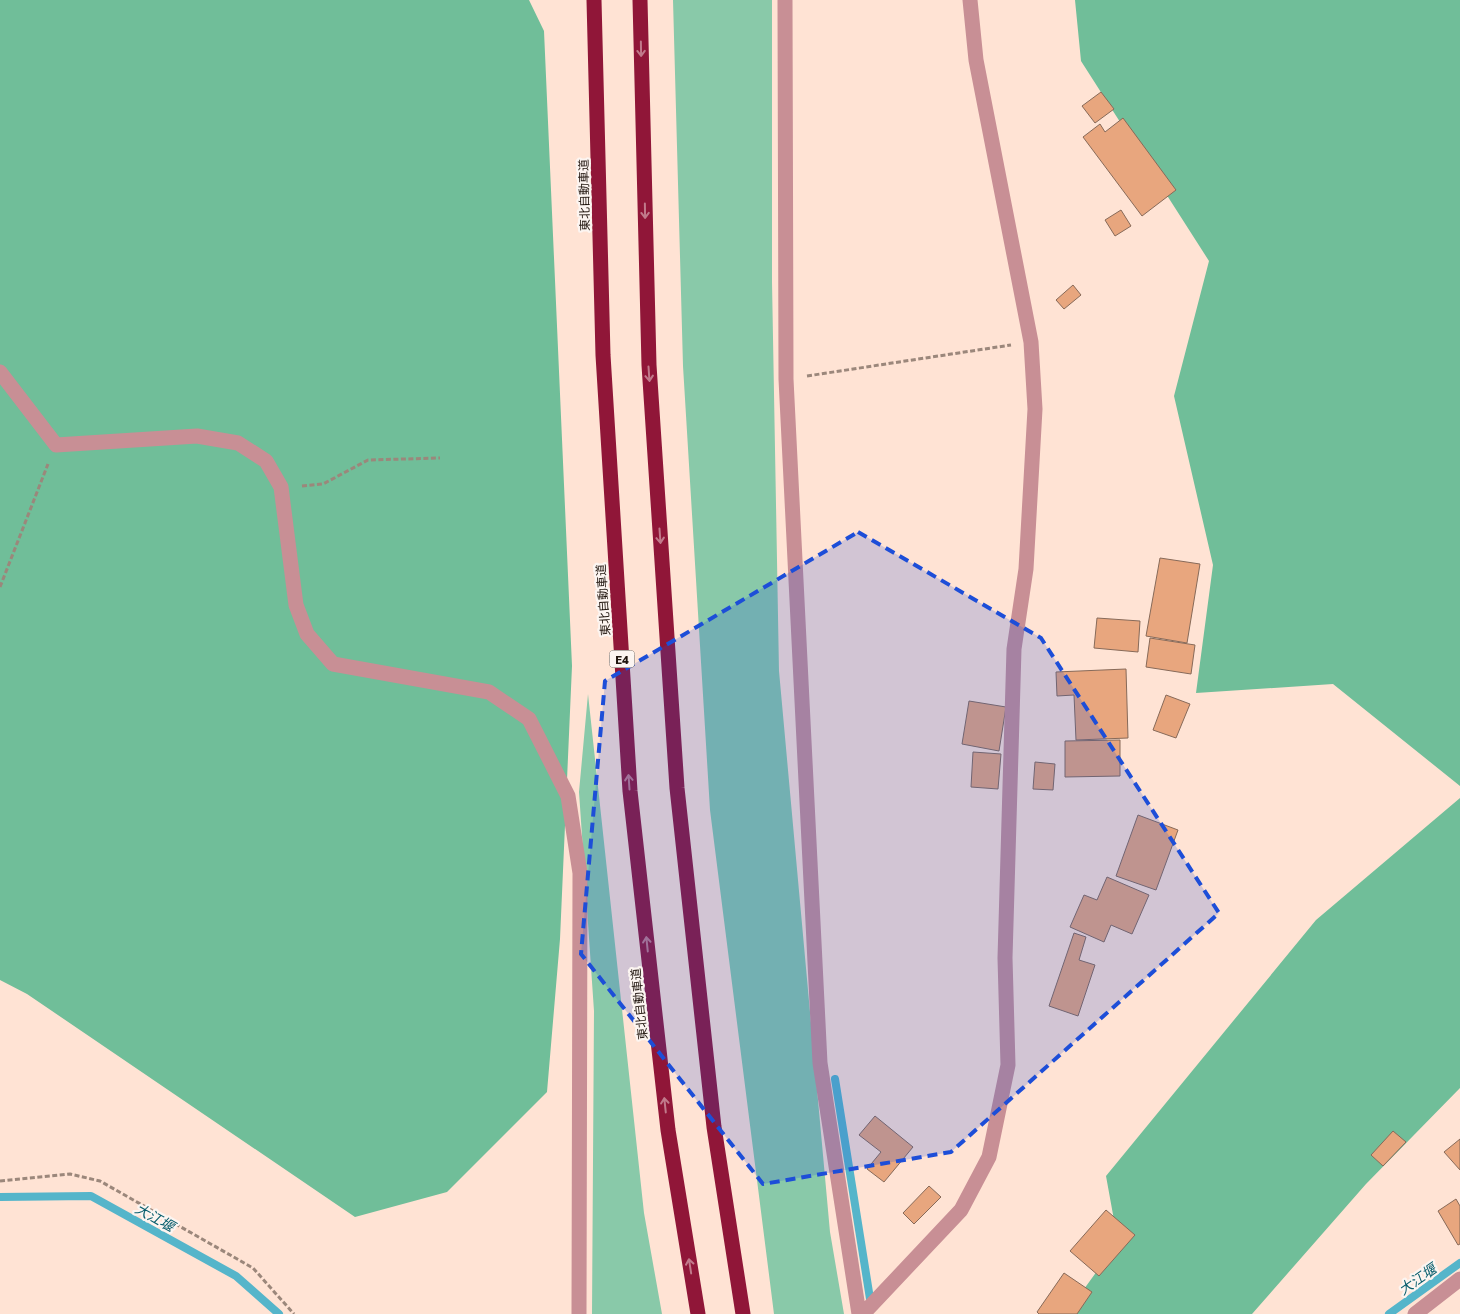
<svg xmlns="http://www.w3.org/2000/svg" width="1460" height="1314" font-family="'Golos Text','Noto Sans JP',sans-serif">
  <style>
    .green { fill: #89c9a9 }
    .forest { fill: #70be99 }
    .lines { fill: none; stroke-linecap: round; stroke-linejoin: round }
    .stream { stroke: #55b5ca; stroke-width: 8 }
    .building { fill: #e8a67e; stroke: #876a59 }
    .path { stroke: #9b877b; stroke-width: 3; stroke-dasharray: 5 2.5; stroke-linecap: butt }
    .minor { stroke: #c88f95; stroke-width: 15 }
    .highway { stroke: #901638; stroke-width: 15 }
    .oneway { stroke: #c17a8b }
    .marked { fill: #1d4ed8; fill-opacity: 0.2; stroke: #1d4ed8; stroke-width: 4; stroke-dasharray: 10 6; stroke-linejoin: round }
    .labels { text-anchor: middle; dominant-baseline: central; stroke-width: 4.5; stroke-linejoin: round; paint-order: stroke }
    .shield { fill: #fcf5f1; stroke: #625852; stroke-width: 1 }
    .shield-label { font-size: 11px; font-weight: bold; fill: #20150e }
    .street-label { font-size: 12px; fill: #20150e; stroke: #fcf5f1 }
    .water-label { font-size: 14px; font-style: italic; fill: #085d6c; stroke: #fcf5f1 }
  </style>
  <rect width="100%" height="100%" fill="#ffe3d4"/>
  <!-- green -->
  <path class="green" d="M673,0H772V282L779,671L830,1232L844,1314H774L710,810L683,366Z
    M588,694L644,1213L662,1314H592L594,1011L579,792Z"/>
  <!-- forest -->
  <path class="forest" d="M0,0H529L544,31L572,666L560,939L547,1092L447,1192L355,1217L27,994L0,980Z
    M1075,0H1460V786L1333,684L1196,693L1213,565L1174,396L1209,261L1081,61Z
    M1460,798V1088L1366,1184L1252,1314H1066L1118,1242L1106,1176L1316,920Z"/>
  <g class="lines">
    <!-- stream -->
    <path class="stream" d="M835,1079L871,1305
      M0,1197L91,1196L236,1276L279,1314
      M1389,1314L1460,1263"/>
  </g>
  <!-- building -->
  <path class="building" d="M1101,92L1114,109L1095,123L1082,106Z
    M1123,118L1176,190L1142,216L1083,137L1100,124L1105,132Z
    M1121,210L1131,226L1115,236L1105,220Z
    M1073,285L1081,295L1064,309L1056,300Z
    M1160,558L1200,564L1187,643L1146,636Z
    M1097,618L1140,621L1138,652L1094,648Z
    M1150,638L1195,645L1191,674L1146,667Z
    M1126,669L1128,738L1076,740L1074,695L1057,696L1056,672Z
    M1166,695L1190,704L1176,738L1153,730Z
    M969,701L1006,707L999,751L962,744Z
    M1120,740V776L1065,777V741Z
    M973,752L1001,754L998,789L971,787Z
    M1035,762L1055,764L1053,790L1033,789Z
    M1138,815L1178,830L1156,890L1116,876Z
    M1107,877L1149,895L1132,934L1111,925L1104,942L1070,927L1084,895L1097,900Z
    M1074,933L1086,937L1079,960L1095,965L1078,1016L1049,1006Z
    M875,1116L913,1147L884,1182L867,1169L881,1152L859,1135Z
    M1393,1131L1406,1142L1383,1166L1371,1155Z
    M1460,1139V1170L1444,1152Z
    M929,1186L941,1197L914,1224L903,1213Z
    M1456,1199L1460,1206V1244L1458,1245L1438,1211Z
    M1106,1210L1135,1235L1099,1276L1070,1251Z
    M1064,1273L1092,1292L1077,1314H1039L1037,1312Z"/>
  <g class="lines">
    <!-- path -->
    <path class="path" d="M807,376L1011,345
      M302,486L323,484L368,460L440,458
      M0,587L48,464
      M0,1181L70,1174L100,1181L253,1268L294,1314"/>
    <!-- minor -->
    <path class="minor" d="M785,0L786,379L820,1063L859,1314
      M0,372L56,445L197,436L238,443L266,461L281,487L296,605L307,634L333,664L489,692L529,719L568,796L580,873L579,1314
      M863,1314L961,1210L989,1157L1008,1065L1005,958L1014,649L1026,569L1035,409L1031,342L976,60L970,0
      M1415,1314L1460,1279"/>
    <!-- highway -->
    <path class="highway" d="M594,0L603,355L630,791L668,1130L698,1314
      M640,0L649,365L677,788L714,1127L743,1314"/>
  </g>
  <!-- one-way arrows -->
  <defs><path id="oneway-shaft" d="M-6 0H5M1.5-3L5.5 0L1.5 3" fill="none" stroke-width="1.6" stroke-linecap="round" stroke-linejoin="round" transform="scale(1.25)"/></defs>
  <g class="oneway">
    <use href="#oneway-shaft" transform="translate(641 49) rotate(89)"/>
    <use href="#oneway-shaft" transform="translate(645 211) rotate(89)"/>
    <use href="#oneway-shaft" transform="translate(649 374) rotate(86)"/>
    <use href="#oneway-shaft" transform="translate(660 536) rotate(86)"/>
    <use href="#oneway-shaft" transform="translate(629 782) rotate(-94)"/>
    <use href="#oneway-shaft" transform="translate(647 944) rotate(-96)"/>
    <use href="#oneway-shaft" transform="translate(665 1105) rotate(-96)"/>
    <use href="#oneway-shaft" transform="translate(690 1266) rotate(-99)"/>
  </g>
  <!-- marked area -->
  <path class="marked" d="M858,532L1041,638L1219,913L951,1152L763,1184L581,954L605,681Z"/>
  <g class="labels">
    <!-- shield labels -->
    <rect class="shield" x="609.5" y="650.5" width="25" height="17" rx="4"/>
    <g class="shield-label">
      <text x="622" y="659">E4</text>
    </g>
    <!-- street labels -->
    <g class="street-label">
      <text transform="translate(584 195) rotate(-91)">東北自動車道</text>
      <text transform="translate(603 600) rotate(-94)">東北自動車道</text>
      <text transform="translate(639 1004) rotate(-96)">東北自動車道</text>
    </g>
    <!-- water labels -->
    <g class="water-label">
      <text transform="translate(155 1217) rotate(29)">大江堰</text>
      <text transform="translate(1417 1279) rotate(-35)">大江堰</text>
    </g>
  </g>
</svg>
